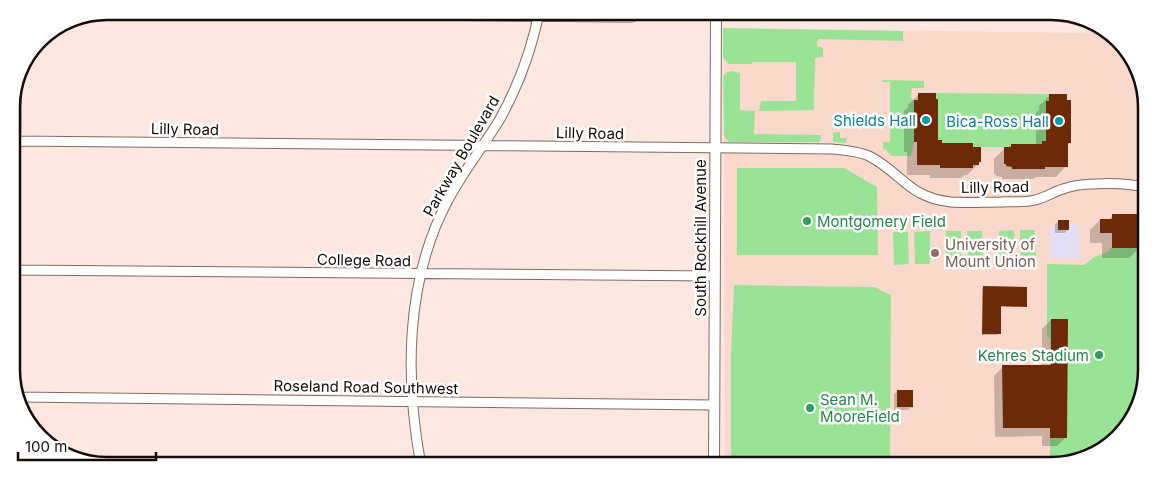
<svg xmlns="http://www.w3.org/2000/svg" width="1158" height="477" font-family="Inter,sans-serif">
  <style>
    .built { fill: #fad9cc }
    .industrial { fill: #e4dff5 }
    .green { fill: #9ae396 }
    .shadow { fill: #0003 }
    .building { fill: #6c2a08 }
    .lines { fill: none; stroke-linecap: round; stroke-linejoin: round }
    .minor-casing { stroke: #806a61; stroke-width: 11 }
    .tertiary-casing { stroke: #806a61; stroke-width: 12 }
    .minor { stroke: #fff; stroke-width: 9 }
    .tertiary { stroke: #fff; stroke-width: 10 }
    .culture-dot { fill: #0f9aa8; stroke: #fff; stroke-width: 2 }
    .leisure-dot { fill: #2e9e5b; stroke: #fff; stroke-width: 2 }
    .education-dot { fill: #8d6e63; stroke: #fff; stroke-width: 2 }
    .labels { text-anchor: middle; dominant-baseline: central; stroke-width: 5; stroke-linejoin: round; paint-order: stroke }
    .culture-label { font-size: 15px; fill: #0d838f; stroke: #fff; text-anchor: end }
    .street-label { font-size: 15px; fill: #140c09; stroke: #fff }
    .leisure-label { font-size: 15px; fill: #27864d; stroke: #fff; text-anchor: start }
    .education-label { font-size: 15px; fill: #785e54; stroke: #fff; text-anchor: start }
    .rim { fill: none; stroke: #140c09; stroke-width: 2.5 }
  </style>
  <rect width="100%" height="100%" fill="#fce8e0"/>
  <!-- built -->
  <path class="built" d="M1089,21L1127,49L1146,95L1147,370L1140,406L1104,449L1057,466H725L723,28L1086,33Z"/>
  <!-- industrial -->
  <path class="industrial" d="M1058,220H1069V224H1079L1080,258H1050V226H1058Z"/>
  <!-- green -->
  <path class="green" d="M723,28L903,31V41L818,39L817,46L823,48V57L815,58L814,110L761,111L759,110L761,101H796V62H752V64H729L723,58Z
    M732,71L740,73V110L755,111L754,134L821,135V139L819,142H729L724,136L723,76L727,72Z
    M882,80L924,81V88H912L911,98L914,100V142L911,156H892L883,148V142H890V82H882Z
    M936,93L1049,94V101H1046V141H1042V144H1011L1010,147H973V143H942V140H938V100L936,99Z
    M840,132V138H847L846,143L833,142V133Z
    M737,168H844L877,187L878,255H737Z
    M1112,214H1141V247L1144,248L1146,254L1147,370L1140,406L1104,449L1057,466H1050V339L1047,335V264L1084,265L1096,256L1108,252L1110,248H1112V233H1100V219H1112Z
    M1014,230L1015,263H999V231Z
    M1020,230H1035L1036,263H1021Z
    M930,231V264H915L914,232Z
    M946,231H961V264H946Z
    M967,231H982L983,263L968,264Z
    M893,232H908L909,264L894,265Z
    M734,285L874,287L891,295L890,466H731V351Z"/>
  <!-- shadow -->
  <path class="shadow" d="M1144,90L1146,95V175H1143Z
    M918,95L937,141L941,144L972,148L980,162L967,175H964L961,178H930V175H907V152H904V111L908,108V105Z
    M1050,95L1070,143L1066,146V166L1056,177H1036L1033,179H1002V177L996,176V174H994V159L1005,148H1008L1011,145H1036V113L1039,110V106Z
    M1113,215L1140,247L1129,258H1102V243H1090V230L1100,220H1108Z
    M1058,221L1068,229L1065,233H1055V225Z
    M984,288L1025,306L1024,307H1000L998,335H982V289Z
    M1051,320L1066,437L1057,446H1042V436L995,437L994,376L1003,367L1042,366V329Z
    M898,391L912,407L908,410H894V394Z"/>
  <!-- building -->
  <path class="building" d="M918,93H936V99H938V140H942V143H973V147H981V162H979V165H973V168H940V165H917V142H914V100H918Z
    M1049,94H1067V100H1071V143H1068V167H1045V169H1012V167L1006,166V164H1004V147H1011V144H1042V141H1046V101H1049Z
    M1112,214H1141V248H1112V233H1100V219H1112Z
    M1058,220H1069V230H1058Z
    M983,286L1027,287V307L1001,306V334H982Z
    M1051,319H1068L1067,438H1050V428H1003L1002,365H1051Z
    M897,390H913V407H897Z"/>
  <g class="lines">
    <!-- minor casing -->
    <g class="minor-casing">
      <path id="minor" d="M105,12L617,17H632L646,11
        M16,141L832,149C844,150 858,151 869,156C902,173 909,198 951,202C967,203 984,202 1001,202C1012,201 1024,203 1035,200C1045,198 1053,192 1063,189C1081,182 1128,182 1146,188
        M12,270L715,276
        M14,391L16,85
        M17,397L714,405
        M421,466C405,379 405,282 447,202C462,173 483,147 500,119C518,86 532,49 539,12"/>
    </g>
    <!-- tertiary casing -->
    <g class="tertiary-casing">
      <path id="tertiary" d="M714,466L716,11"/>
    </g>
    <!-- minor -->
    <use href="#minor" class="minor"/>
    <!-- tertiary -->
    <use href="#tertiary" class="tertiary"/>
  </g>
  <!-- markers -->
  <g class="culture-dot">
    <circle cx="926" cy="120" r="5"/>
    <circle cx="1059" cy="121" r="5"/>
  </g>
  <g class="leisure-dot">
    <circle cx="807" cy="221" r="5"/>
    <circle cx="1099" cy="355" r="5"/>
    <circle cx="810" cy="408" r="5"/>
  </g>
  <circle class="education-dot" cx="935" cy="253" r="5"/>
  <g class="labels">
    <!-- culture labels -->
    <g class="culture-label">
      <text x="916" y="120">Shields Hall</text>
      <text x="1049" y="121">Bica-Ross Hall</text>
    </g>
    <!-- street labels -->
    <g class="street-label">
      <text transform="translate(185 129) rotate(1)">Lilly Road</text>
      <text transform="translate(590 133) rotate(1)">Lilly Road</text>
      <text transform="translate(461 156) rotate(-60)">Parkway Boulevard</text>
      <text transform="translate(995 187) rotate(-1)">Lilly Road</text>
      <text transform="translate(700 238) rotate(-90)">South Rockhill Avenue</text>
      <text transform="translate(364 260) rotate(1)">College Road</text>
      <text transform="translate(366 387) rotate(1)">Roseland Road Southwest</text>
    </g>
    <!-- leisure labels -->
    <g class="leisure-label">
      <text x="817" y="221">Montgomery Field</text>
      <text x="1089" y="355" text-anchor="end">Kehres Stadium</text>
      <text x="820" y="399">Sean M.<tspan x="820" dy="17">MooreField</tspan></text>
    </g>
    <!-- education labels -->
    <g class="education-label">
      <text x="945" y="244">University of<tspan x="945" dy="17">Mount Union</tspan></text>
    </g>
  </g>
  <!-- crop -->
  <path d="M0 0H1158V477H0ZM107 20H1051A87 87 0 0 1 1138 107V370A87 87 0 0 1 1051 457H107A87 87 0 0 1 20 370V107A87 87 0 0 1 107 20Z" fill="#fff" fill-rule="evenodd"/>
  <path class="rim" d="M107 20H1051A87 87 0 0 1 1138 107V370A87 87 0 0 1 1051 457H107A87 87 0 0 1 20 370V107A87 87 0 0 1 107 20Z"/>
  <!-- scale -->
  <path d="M18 452v8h138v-8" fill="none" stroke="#140c09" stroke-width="2.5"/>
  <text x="25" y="452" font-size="15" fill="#140c09" stroke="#ffffff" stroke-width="4" paint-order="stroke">100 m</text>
</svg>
